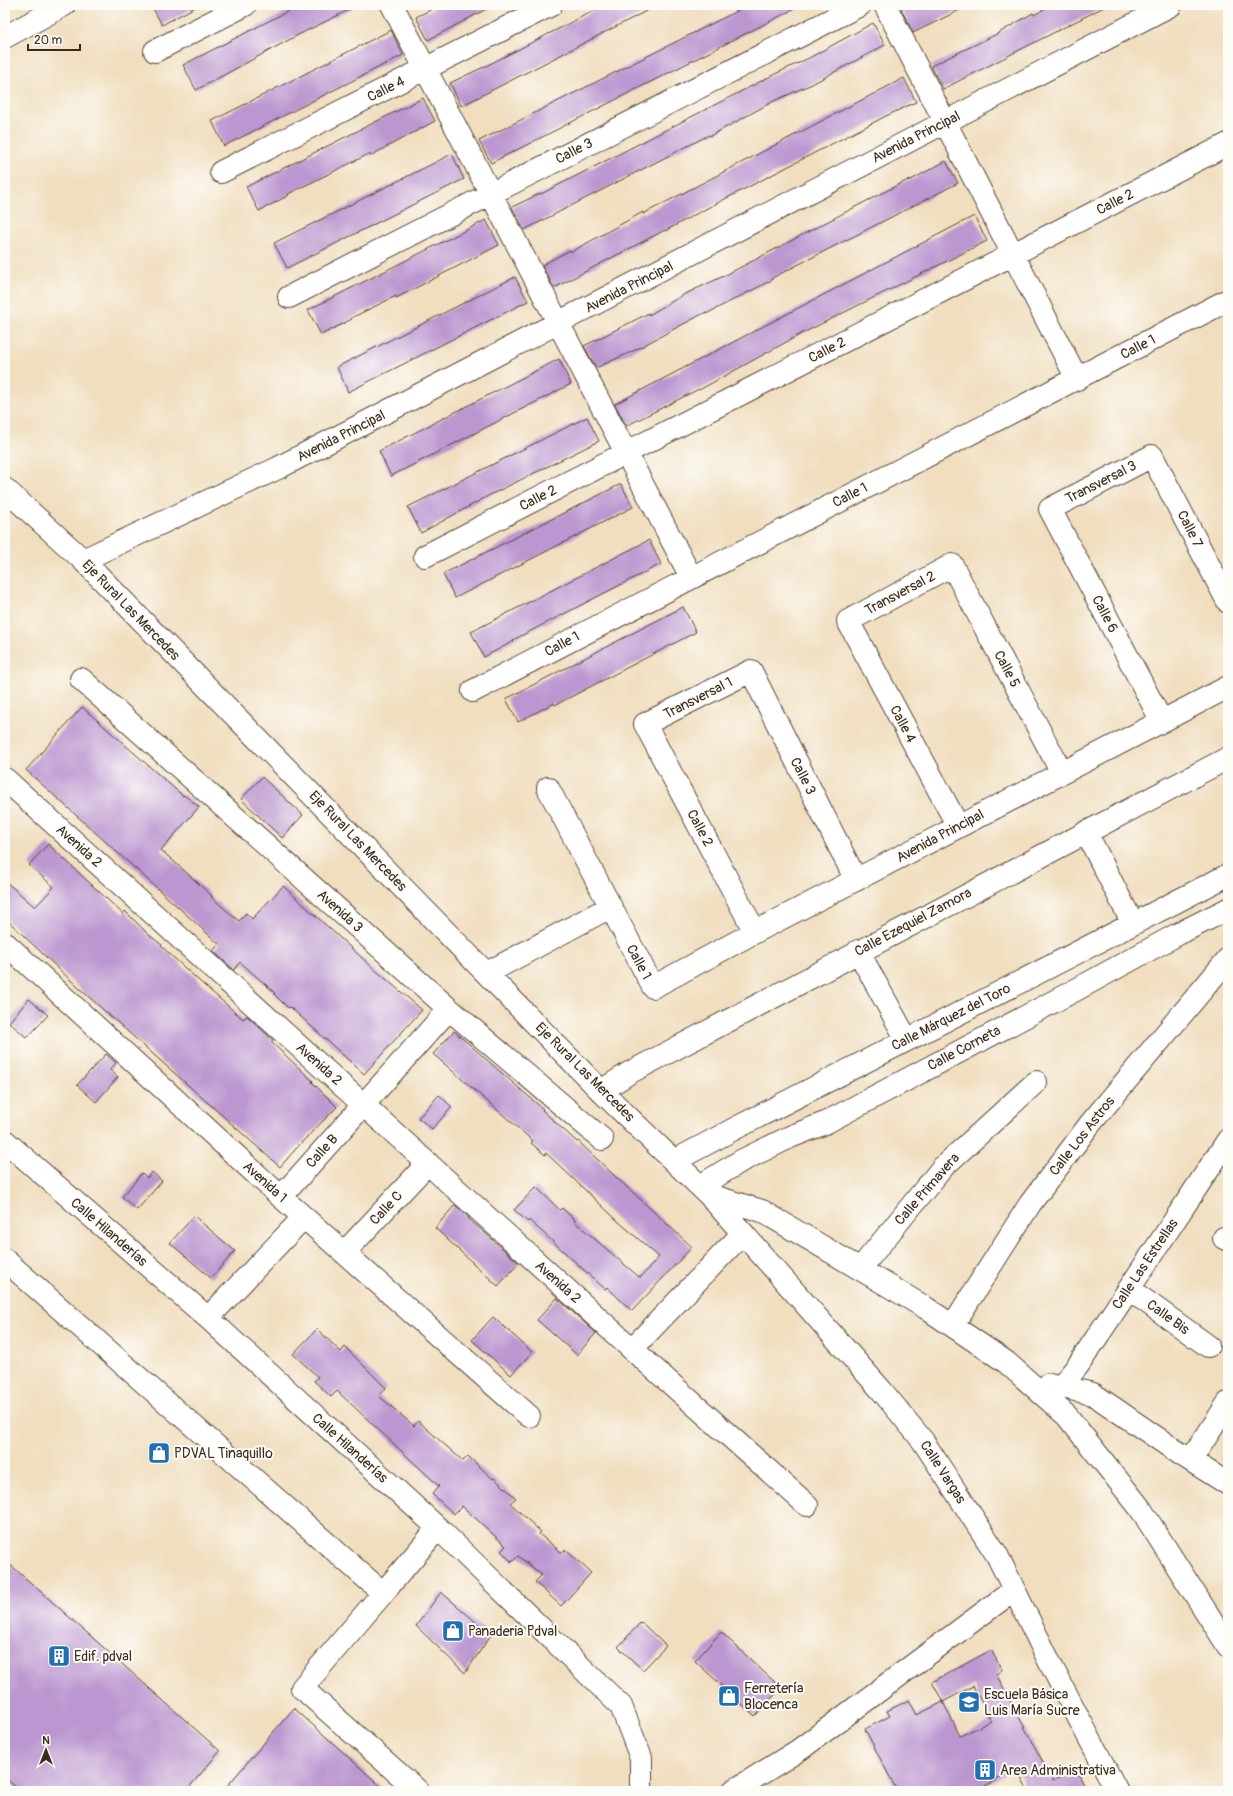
<svg xmlns="http://www.w3.org/2000/svg" width="1233" height="1796" font-family="Pangolin,sans-serif">
  <style>
    .building { fill: #bb96d0; fill-rule: evenodd }
    .lines { fill: none; stroke-linecap: round; stroke-linejoin: round }
    .minor-casing { stroke: #564536; stroke-width: 24 }
    .minor { stroke: #fff; stroke-width: 22 }
    .labels { text-anchor: middle; dominant-baseline: central; stroke-width: 4; stroke-linejoin: round; paint-order: stroke }
    .street-label { font-size: 14px; fill: #3b2a1e; stroke: #fdfcf7 }
    .poi-label { font-size: 14px; fill: #3b2a1e; stroke: #fdfcf7; text-anchor: start }
  </style>
  <rect width="100%" height="100%" fill="#fdfcf7"/>
  <filter id="ink" filterUnits="userSpaceOnUse"><feTurbulence type="fractalNoise" baseFrequency=".025" numOctaves="2"/><feDisplacementMap in="SourceGraphic" scale="8" xChannelSelector="R" yChannelSelector="G"/><feConvolveMatrix kernelMatrix="1 2 1 2 8 2 1 2 1" color-interpolation-filters="sRGB"/></filter>
  <filter id="wash" filterUnits="userSpaceOnUse"><feTurbulence type="fractalNoise" baseFrequency=".012" numOctaves="4" result="noise"/><feDisplacementMap in="SourceGraphic" scale="16" xChannelSelector="R" yChannelSelector="G"/><feGaussianBlur stdDeviation="0.9" result="paint"/><feColorMatrix in="noise" values="0 0 0 0 0 0 0 0 0 0 0 0 0 0 0 0 0 1.4 0 .05"/><feComposite in="paint" operator="in"/></filter>
  <g filter="url(#wash)">
    <rect width="100%" height="100%" fill="#f0debf"/>
    <g id="blocks">
      <!-- building -->
      <path class="building" d="M151,5H199L162,25Z
        M300,5H359L298,35L196,90L183,65Z
        M440,5H494L428,40L416,17Z
        M605,5H658L461,106L450,83L488,65Z
        M749,5H802L491,163L479,141Z
        M909,5H970L913,33L901,9Z
        M1052,5H1108L943,89L931,66L997,34L1033,13L1034,15Z
        M873,23L885,45L812,84L774,101L710,136L709,135L524,230L512,207L541,193V194L773,75L809,58Z
        M391,30L403,55L224,146L212,121Z
        M904,78L916,102L886,116L694,215L665,231V230L554,288L542,265L570,250L571,252L643,212V214Z
        M423,98L435,121L370,156L369,154L288,194L289,195L259,211L246,187Z
        M452,154L464,179L287,268L274,243Z
        M946,161L958,183L772,278V280L733,300L706,314V312L633,351L596,368L584,346L649,313V315L685,294L724,276L880,194L908,180L909,181Z
        M974,216L987,241L801,334L699,390V389L626,426L615,404Z
        M486,220L499,245L396,298V296L351,318L352,319L321,335L308,310Z
        M515,277L528,301L348,392L337,367Z
        M559,359L571,384L391,476L379,451Z
        M587,417L599,441L488,496L421,533L408,507Z
        M621,484L633,507L455,598L443,574Z
        M649,540L661,564L513,640L514,641L484,657L471,632Z
        M683,607L696,632L555,705L554,703L518,722L506,699Z
        M82,707L183,796L184,795L199,807L161,850L197,882L212,896L211,897L239,921L246,913L252,919L283,886L372,967L422,1010L364,1074L290,1007L288,1008L274,994L275,993L240,962L234,970L213,951L219,944L26,770Z
        M262,777L303,815L282,838L241,799Z
        M48,844L123,914L125,911L148,934L162,945L161,946L198,980L243,1019L247,1016L273,1040L271,1042L313,1081L312,1082L337,1107L301,1143L280,1167L80,989L5,918V881L35,907L54,887L29,865Z
        M29,999L48,1015L27,1038L9,1022Z
        M454,1031L543,1109L542,1110L577,1142L578,1141L615,1176L692,1247L632,1311L607,1287L605,1289L529,1220L528,1222L514,1210L536,1187L560,1210L562,1208L575,1220L574,1221L639,1277H641L659,1257L619,1222L546,1153L545,1155L531,1143L533,1141L433,1054Z
        M106,1054L116,1063L110,1070L118,1077L96,1102L77,1085Z
        M439,1095L452,1107L432,1129L418,1118Z
        M152,1172L162,1181L137,1210L122,1197L142,1173L147,1178Z
        M455,1205L469,1217L468,1218L519,1263L498,1286L435,1228Z
        M194,1216L235,1251L211,1278L170,1243Z
        M557,1298L596,1333L577,1355L537,1320Z
        M493,1317L532,1352L511,1375L472,1340Z
        M317,1329L341,1352L345,1347L386,1388L379,1396L414,1426L418,1421L463,1461L468,1456L493,1479L494,1478L516,1498L510,1503L541,1532L539,1534L562,1553L566,1550L591,1573L561,1606L535,1582L542,1575L518,1556L512,1562L501,1551L506,1546L462,1506L454,1514L432,1494L439,1486L337,1391L331,1397L314,1381L318,1377L293,1354Z
        M5,1560L220,1751L186,1791H20L5,1778Z
        M441,1592L491,1635L465,1673L416,1626Z
        M641,1622L666,1646L643,1670L618,1647Z
        M721,1632L781,1688L755,1716L695,1661Z
        M991,1650L1002,1670L996,1674L1053,1781L1076,1769L1087,1791H1028L1016,1769L976,1791H897L865,1729L890,1716L887,1711L909,1700L917,1715L943,1702L932,1682ZM973,1686L991,1721L960,1736L943,1702Z
        M294,1708L386,1791H223Z"/>
    </g>
  </g>
  <g filter="url(#ink)">
    <use href="#blocks" fill-opacity="0" stroke="#564536" stroke-width="1"/>
    <g class="lines">
      <!-- minor casing -->
      <g class="minor-casing">
        <path id="minor" d="M392,5L691,577
          M885,5L1077,379
          M5,37L64,5
          M155,51L245,5
          M221,172L551,5
          M289,297L860,5
          M5,489L83,560L601,1091L709,1195L882,1391L923,1441L997,1555L1052,1667L1117,1791
          M425,556L1228,144
          M83,560L278,468L1171,5
          M81,679L449,1009L602,1139
          M473,691L1228,300
          M1161,720L1050,509L1152,456L1228,602
          M5,779L632,1349
          M548,788L653,987L755,932L1228,687
          M958,826L848,621L952,565L1062,773
          M1086,832L1133,924
          M755,932L645,724L751,671L856,880
          M5,943L281,1197L529,1416
          M858,951L907,1040
          M487,973L610,907
          M601,1091L629,1073L1228,758
          M5,1141L208,1318L438,1528L621,1706L641,1758V1791
          M674,1161L736,1128L1228,875
          M700,1186L741,1161L790,1137L825,1123L1083,986L1178,934L1228,909
          M709,1195L762,1211L926,1308L1006,1362L1067,1416L1140,1508L1228,1646
          M281,1197L449,1009
          M743,1233L632,1349L807,1505
          M1224,1238L1228,1240
          M344,1253L428,1163
          M5,1260L383,1593L438,1528
          M860,1269L943,1167L1036,1082
          M1129,1289L1208,1346
          M208,1318L303,1218
          M953,1325L1030,1204L1090,1124L1228,959
          M1049,1384L1093,1394L1179,1453L1228,1484
          M1061,1387L1079,1364L1228,1140
          M1191,1460L1228,1403
          M383,1593L302,1688L418,1791
          M733,1791L799,1750L1014,1590"/>
      </g>
      <!-- minor -->
      <use href="#minor" class="minor"/>
    </g>
  </g>
  <!-- icons -->
  <defs>
    <g id="shop-square" transform="scale(1.15)"><rect x="-9" y="-9" width="18" height="18" rx="4" fill="#1f6fb2" stroke="#fdfcf7"/><path d="M-5-2.5h2.3a2.7 3.5 0 0 1 5.4 0H5L5.5 6h-11ZM-1.5-2.5h3a1.5 2.3 0 0 0-3 0Z" fill="#fff"/></g>
    <g id="building-square" transform="scale(1.15)"><rect x="-9" y="-9" width="18" height="18" rx="4" fill="#1f6fb2" stroke="#fdfcf7"/><path d="M-4-6H4V6H1V3H-1V6H-4ZM-2.5-4.3h1.7v1.8h-1.7ZM.8-4.3h1.7v1.8H.8ZM-2.5-1h1.7V.8h-1.7ZM.8-1h1.7V.8H.8Z" fill="#fff"/></g>
    <g id="school-square" transform="scale(1.15)"><rect x="-9" y="-9" width="18" height="18" rx="4" fill="#1f6fb2" stroke="#fdfcf7"/><path d="M0-5L7-2L0 1L-7-2ZM-4 1L0 2.5L4 1V4Q0 6-4 4Z" fill="#fff"/></g>
  </defs>
  <g fill-rule="evenodd">
    <use href="#shop-square" x="159" y="1453"/>
    <use href="#shop-square" x="453" y="1631"/>
    <use href="#building-square" x="59" y="1656"/>
    <use href="#shop-square" x="729" y="1696"/>
    <use href="#school-square" x="969" y="1702"/>
    <use href="#building-square" x="985" y="1770"/>
  </g>
  <g class="labels">
    <!-- street labels -->
    <g class="street-label">
      <text transform="translate(386 89) rotate(-27)">Calle 4</text>
      <text transform="translate(916 137) rotate(-27)">Avenida Principal</text>
      <text transform="translate(574 151) rotate(-27)">Calle 3</text>
      <text transform="translate(1115 202) rotate(-27)">Calle 2</text>
      <text transform="translate(629 287) rotate(-27)">Avenida Principal</text>
      <text transform="translate(1138 347) rotate(-27)">Calle 1</text>
      <text transform="translate(827 350) rotate(-27)">Calle 2</text>
      <text transform="translate(341 436) rotate(-27)">Avenida Principal</text>
      <text transform="translate(1101 482) rotate(-27)">Transversal 3</text>
      <text transform="translate(850 495) rotate(-27)">Calle 1</text>
      <text transform="translate(538 498) rotate(-27)">Calle 2</text>
      <text transform="translate(1190 529) rotate(63)">Calle 7</text>
      <text transform="translate(900 593) rotate(-28)">Transversal 2</text>
      <text transform="translate(131 610) rotate(46)">Eje Rural Las Mercedes</text>
      <text transform="translate(1105 614) rotate(62)">Calle 6</text>
      <text transform="translate(562 644) rotate(-28)">Calle 1</text>
      <text transform="translate(1007 669) rotate(62)">Calle 5</text>
      <text transform="translate(698 698) rotate(-27)">Transversal 1</text>
      <text transform="translate(903 724) rotate(62)">Calle 4</text>
      <text transform="translate(803 776) rotate(63)">Calle 3</text>
      <text transform="translate(700 828) rotate(62)">Calle 2</text>
      <text transform="translate(940 836) rotate(-28)">Avenida Principal</text>
      <text transform="translate(358 841) rotate(46)">Eje Rural Las Mercedes</text>
      <text transform="translate(79 846) rotate(42)">Avenida 2</text>
      <text transform="translate(340 911) rotate(42)">Avenida 3</text>
      <text transform="translate(913 922) rotate(-28)">Calle Ezequiel Zamora</text>
      <text transform="translate(639 962) rotate(62)">Calle 1</text>
      <text transform="translate(951 1017) rotate(-27)">Calle Márquez del Toro</text>
      <text transform="translate(964 1048) rotate(-28)">Calle Corneta</text>
      <text transform="translate(319 1064) rotate(42)">Avenida 2</text>
      <text transform="translate(585 1072) rotate(45)">Eje Rural Las Mercedes</text>
      <text transform="translate(1082 1136) rotate(-52)">Calle Los Astros</text>
      <text transform="translate(322 1151) rotate(-48)">Calle B</text>
      <text transform="translate(265 1182) rotate(42)">Avenida 1</text>
      <text transform="translate(927 1189) rotate(-49)">Calle Primavera</text>
      <text transform="translate(386 1208) rotate(-47)">Calle C</text>
      <text transform="translate(109 1232) rotate(41)">Calle Hilanderías</text>
      <text transform="translate(1145 1264) rotate(-56)">Calle Las Estrellas</text>
      <text transform="translate(558 1282) rotate(42)">Avenida 2</text>
      <text transform="translate(1168 1317) rotate(36)">Calle Bis</text>
      <text transform="translate(350 1448) rotate(42)">Calle Hilanderías</text>
      <text transform="translate(943 1472) rotate(57)">Calle Vargas</text>
    </g>
    <!-- poi labels -->
    <g class="poi-label">
      <text x="174" y="1453">PDVAL Tinaquillo</text>
      <text x="468" y="1631">Panaderia Pdval</text>
      <text x="74" y="1656">Edif. pdval</text>
      <text x="744" y="1688">Ferretería<tspan x="744" dy="16">Blocenca</tspan></text>
      <text x="984" y="1694">Escuela Básica<tspan x="984" dy="16">Luis María Sucre</tspan></text>
      <text x="1000" y="1770">Area Administrativa</text>
    </g>
  </g>
  <!-- margin -->
  <rect width="1233" height="1796" fill="none" stroke="#fdfcf7" stroke-width="20"/>
  <!-- north arrow -->
  <g transform="translate(46 1750)" stroke="#fdfcf7" stroke-width="3" paint-order="stroke">
  <path d="M0-3L7 15L0 10L-7 15Z" fill="#3b2a1e"/>
  <text y="-6" font-size="11" font-weight="bold" text-anchor="middle" fill="#3b2a1e">N</text>
  </g>
  <!-- scale -->
  <path d="M28 44v6h52v-6" fill="none" stroke="#3b2a1e" stroke-width="2"/>
  <text x="34" y="44" font-size="12" fill="#3b2a1e" stroke="#fdfcf7" stroke-width="3" paint-order="stroke">20 m</text>
</svg>
